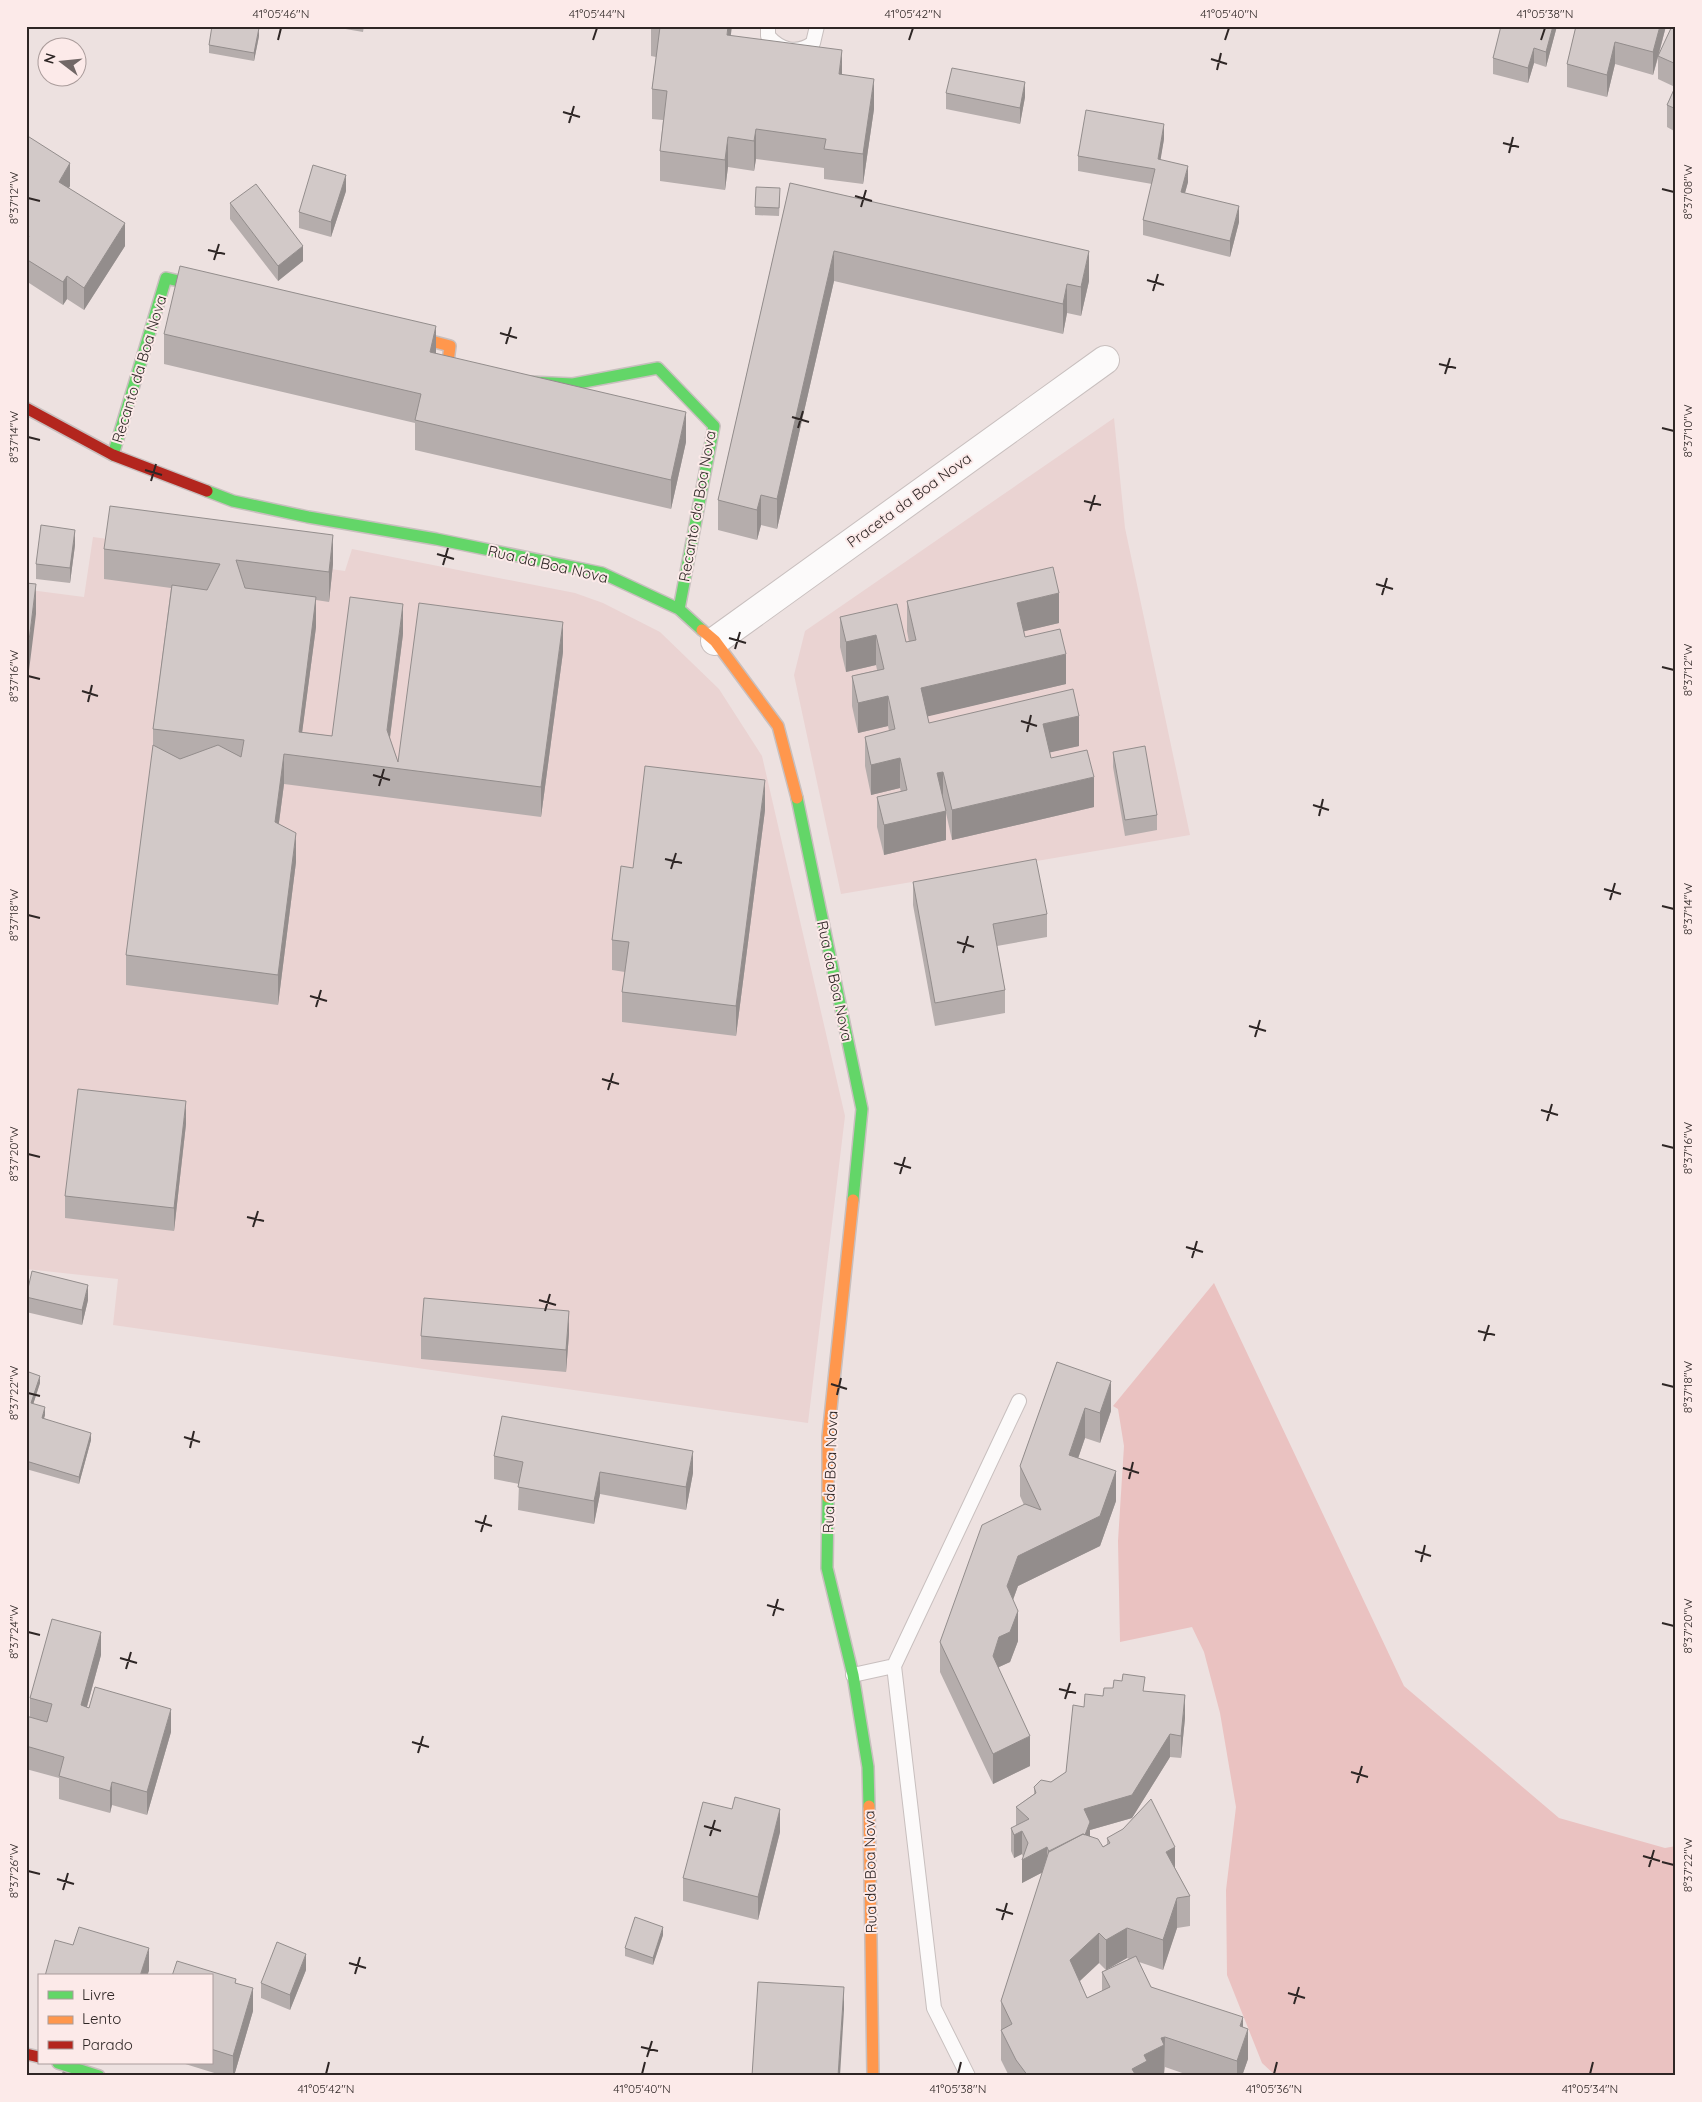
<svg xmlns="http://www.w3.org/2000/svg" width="1702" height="2102" font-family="Quicksand,sans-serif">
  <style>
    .built { fill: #ead3d2 }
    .green { fill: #eac2c1 }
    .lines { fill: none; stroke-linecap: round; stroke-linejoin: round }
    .lane-casing { stroke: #c8bfbe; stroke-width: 16 }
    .street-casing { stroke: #c8bfbe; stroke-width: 30 }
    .fast-casing { stroke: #c8bfbe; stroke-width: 14 }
    .slow-casing { stroke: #c8bfbe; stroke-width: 14 }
    .jam-casing { stroke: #c8bfbe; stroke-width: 14 }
    .lane { stroke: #fcfafa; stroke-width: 14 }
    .street { stroke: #fcfafa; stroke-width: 28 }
    .fast { stroke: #63d668; stroke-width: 11 }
    .slow { stroke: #ff974d; stroke-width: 11 }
    .jam { stroke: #b3261e; stroke-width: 11 }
    .wall { fill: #b5adac; fill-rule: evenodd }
    .shaded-wall { fill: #938d8c }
    .building { fill: #d2c9c8; stroke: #938d8c }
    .ticks { fill: none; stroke: #2e2625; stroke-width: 2 }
    .labels { text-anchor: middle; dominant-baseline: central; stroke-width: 4; stroke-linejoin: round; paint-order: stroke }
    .street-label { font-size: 15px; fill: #2e2625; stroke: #fceae9 }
    .neatline { fill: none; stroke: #2e2625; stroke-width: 2 }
    .ticks-label { font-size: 12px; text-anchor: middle; fill: #2e2625 }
  </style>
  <rect width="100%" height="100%" fill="#ede1e0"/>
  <!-- built -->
  <path class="built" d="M1114,418L1125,528L1190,835L841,894L794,675L805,631Z
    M93,537L345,571L352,549L575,593L603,603L660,632L719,689L762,756L845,1116L808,1423L113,1325L118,1279L26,1269V573H28L30,590L84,597Z"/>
  <!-- green -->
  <path class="green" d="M1214,1283L1404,1686L1559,1818L1665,1848L1676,1846V2076H1276L1262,2063L1227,1975L1226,1890L1236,1807L1220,1713L1204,1652L1192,1627L1120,1642L1118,1541L1124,1446L1118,1409L1113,1406Z"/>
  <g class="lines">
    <!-- lane casing -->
    <g class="lane-casing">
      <path id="lane" d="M768,26V36C780,50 797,55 813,43L817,26
        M853,1675L894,1666
        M968,2076L934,2008L894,1666L1019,1401"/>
    </g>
    <!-- street casing -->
    <g class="street-casing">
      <path id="street" d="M715,641L1105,360"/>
    </g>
    <!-- fast casing -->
    <g class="fast-casing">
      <path id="fast" d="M530,382L573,384L658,368L714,426L679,609
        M113,455L166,278L213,289
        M207,491L233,501L308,517L436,539L602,573L679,609L702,630
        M797,798L862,1109L853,1200
        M828,1497L827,1568L853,1675L868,1767L869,1806
        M58,2063L99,2076"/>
    </g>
    <!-- slow casing -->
    <g class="slow-casing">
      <path id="slow" d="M401,333L450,346L446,378L462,379
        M702,630L715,641L778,726L797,798
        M828,1497V1437L853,1200
        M869,1806L873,2076"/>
    </g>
    <!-- jam casing -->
    <g class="jam-casing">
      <path id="jam" d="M26,408L113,455L207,491
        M26,2054L39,2057"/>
    </g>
    <!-- lane -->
    <use href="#lane" class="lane"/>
    <!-- street -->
    <use href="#street" class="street"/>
    <!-- fast -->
    <use href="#fast" class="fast"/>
    <!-- slow -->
    <use href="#slow" class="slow"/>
    <!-- jam -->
    <use href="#jam" class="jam"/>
  </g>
  <!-- wall -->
  <path class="wall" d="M328,26H364L363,32Z
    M651,26L731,36L842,75L874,109L863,184L824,179V168L756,159L754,171L728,167L725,190L660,181V151L663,120L652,119V89L656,57L651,56Z
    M1557,26L1546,67L1534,63L1528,83L1493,74V58Z
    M1576,26H1666L1659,54L1676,26V132L1667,127V105L1675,87L1658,79V58L1653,75L1615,64L1607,97L1567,87V64Z
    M259,36L254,61L209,53V45Z
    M946,93L1025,97L1020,124L946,109Z
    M26,135L70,186L69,188L125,246L84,310L67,299L63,305L26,281Z
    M1164,139L1160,160L1188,182L1185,193L1239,222L1230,257L1143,235V220L1152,184L1078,171V156Z
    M790,183L1089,281L1081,316L1067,313L1063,334L834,281L777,529L761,525L757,540L718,530V500Z
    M346,191L331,237L299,228V212Z
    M780,196L779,216L755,215V207Z
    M230,203L303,261L278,281L230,219Z
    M164,334L436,353L686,442L671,509L415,450V423L164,364Z
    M75,545L70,583L36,579V564Z
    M104,549L333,564L329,602L316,600V627L302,732L332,736L403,634L390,738L398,762L563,652L541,817L284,784L279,823L296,862L278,1005L126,985V955L153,748V729L171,588L104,579Z
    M907,601L1059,623L1024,631L1025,637L1066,684L927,716L929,723L1079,746L1050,752L1051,758L1094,807L952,840L946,813V840L884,855L877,827V797L901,792L900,788L871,795L865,766V737L889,731L888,726L858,733L852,706V676L877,670L876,665L846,672L840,647V617L906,642H909L907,631Z
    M1113,752L1157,815V830L1125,836L1113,767Z
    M765,810L736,1036L622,1022V992L625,972L612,970V940L633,868Z
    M913,882L1047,914V937L997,946L1005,990V1013L935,1026L913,905Z
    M186,1124L174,1231L65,1218V1196Z
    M26,1295L88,1300L82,1325L26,1312Z
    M569,1334L566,1372L421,1359V1336Z
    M1057,1362L1111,1411L1100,1443L1085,1438L1078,1458L1116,1501L1100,1546L1018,1586L1013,1600L1018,1641L1010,1662L999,1667V1669L1030,1766L993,1784L940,1672V1642L1024,1505L1020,1496V1466Z
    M26,1371L40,1383L33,1404L45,1415L44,1418L91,1440L79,1484L26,1469Z
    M494,1456L693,1473L686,1510L600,1494L594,1524L518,1510L519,1484L494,1479Z
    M101,1655L87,1707L171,1732L147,1815L112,1805L110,1813L59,1799V1778L26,1769V1716L30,1717V1698Z
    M1145,1691L1185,1718L1181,1758L1170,1757L1132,1818L1090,1830V1836L1103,1847L1107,1844V1838L1175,1868L1190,1896V1926L1177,1928L1163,1970L1139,1962L1151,1987L1243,2027L1248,2059L1242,2076H1191L1165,2067L1164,2074L1161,2076H1009L1001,2060V2001L1043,1872L1022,1883L1023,1857L1022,1854L1014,1858L1011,1851V1828L1016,1826V1807L1034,1794V1787L1051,1782L1066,1772L1084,1707ZM1127,1958L1129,1959L1106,1970ZM1099,1963L1106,1970L1102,1972V1991L1087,1998L1080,1981Z
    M780,1832L758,1920L683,1901V1878Z
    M663,1935L653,1965L625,1956V1948Z
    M306,1970L290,2010L261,1998V1983Z
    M211,1976L236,1983L253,2011L234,2076H224L182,2063H211Z"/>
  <!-- shaded-wall -->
  <path class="shaded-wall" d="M728,26H732L727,65V35Z
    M1553,26H1557L1546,67V52Z
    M1660,26H1666L1653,75V52Z
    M259,28V36L254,61V53Z
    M1615,42V64L1607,97V75Z
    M1534,48V63L1528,83V68Z
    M842,50V80L839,74Z
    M28,52V68L26,71V55Z
    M874,79V109L863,184V154Z
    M1025,82V97L1020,124V108Z
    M1164,124V139L1158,175V159Z
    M756,129V159L754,171V141Z
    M728,137V167L725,190V160Z
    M70,163V186L59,204V182Z
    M1188,166V182L1181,207V192Z
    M346,175V191L331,237V222Z
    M1239,206V222L1230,257V241Z
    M125,223V246L84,310V288Z
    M303,246V261L278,281V266Z
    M834,251V281L777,529V499Z
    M1089,251V281L1081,316V287Z
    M67,276V299L63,305V282Z
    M1067,284V313L1063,334V304Z
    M436,326V356L430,352Z
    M686,412V442L671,509V480Z
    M761,495V525L757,540V510Z
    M75,530V545L70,583V568Z
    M333,535V564L329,602V572Z
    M36,584V614L26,695V665Z
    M1059,593V623L1017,633V603Z
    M316,597V627L299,756V732Z
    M403,604V634L387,760V730Z
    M563,622V652L541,817V787Z
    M876,635V665L846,672V642Z
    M1066,654V684L921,718V688Z
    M888,696V726L858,733V703Z
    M1079,716V746L1043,754V724Z
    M284,754V784L275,852V822Z
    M900,758V788L871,795V765Z
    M943,772V802L937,773Z
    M1094,777V807L952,840V810Z
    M765,780V810L736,1036V1006Z
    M946,811V840L884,855V825Z
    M296,833V862L278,1005V975Z
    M186,1101V1124L174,1231V1208Z
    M88,1285V1300L82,1325V1310Z
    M569,1311V1334L566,1372V1350Z
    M40,1376V1383L31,1411V1403Z
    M1111,1381V1411L1100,1443V1413Z
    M45,1407V1415L42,1425V1418Z
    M1085,1408V1438L1069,1485V1455Z
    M91,1433V1440L79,1484V1477Z
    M693,1451V1473L686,1510V1487Z
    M1116,1471V1501L1100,1546L1018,1586L1007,1616V1586L1018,1556Z
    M600,1472V1494L594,1524V1501Z
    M1018,1611V1641L1010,1662L999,1667L993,1686V1656L999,1637Z
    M101,1632V1655L81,1728V1705Z
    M1185,1695V1718L1181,1758V1736Z
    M171,1709V1732L147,1815V1792Z
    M1170,1734V1757L1132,1818L1090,1830V1845L1052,1880L1084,1809Z
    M1030,1736V1766L993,1784V1754Z
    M112,1782V1805L110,1813V1791Z
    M780,1809V1832L758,1920V1897Z
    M1022,1831V1854L1014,1858V1835Z
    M1047,1847V1870L1022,1883V1860Z
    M1175,1847V1877L1166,1852Z
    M1177,1898V1928L1163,1970V1940Z
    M663,1927V1935L653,1965V1958Z
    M1127,1928V1958L1106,1970V1940Z
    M1099,1933V1963L1070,1990V1960Z
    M149,1948V1971L147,1976H140Z
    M306,1954V1970L290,2010V1995Z
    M844,1987V2010L840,2076H838Z
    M253,1988V2011L234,2076H233V2056Z
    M1243,2017V2044L1248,2029V2059L1242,2076H1237V2061L1240,2026Z
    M1165,2037L1164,2074L1161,2076H1130L1132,2069L1144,2055L1161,2038Z"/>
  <!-- building -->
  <path class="building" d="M212,26H247L259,28L254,53L209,45Z
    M651,26H728L727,35L842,50L839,74L874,79L863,154L824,149L826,139L756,129L754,141L728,137L725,160L660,151L667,91L652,89L660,27Z
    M1501,26H1553L1546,52L1534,48L1528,68L1493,58Z
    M1576,26H1660L1653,52L1615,42L1607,75L1567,64Z
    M1672,26H1676V64L1658,56Z
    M952,68L1025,82L1020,108L946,93Z
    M1676,85V109L1667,105Z
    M1086,110L1164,124L1158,159L1188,166L1181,192L1239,206L1230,241L1143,220L1155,169L1078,156Z
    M26,135L70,163L59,182L125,223L84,288L67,276L63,282L26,259V241L29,236L26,234Z
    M313,165L346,175L331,222L299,212Z
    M790,183L1089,251L1081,287L1067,284L1063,304L834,251L777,499L761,495L757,510L718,500Z
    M256,184L303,246L278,266L230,203Z
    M756,187L780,188L779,208L755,207Z
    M180,266L436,326L430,352L686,412L671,480L415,420L421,394L164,334Z
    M110,506L333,535L329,572L236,560L245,588L316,597L299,732L332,736L350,597L403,604L387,730L398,762L419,603L563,622L541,787L284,754L275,822L296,833L278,975L126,955L153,745L180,759L218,745L241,757L244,740L153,729L172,585L207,590L220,564L104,549Z
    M41,525L75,530L70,568L36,564Z
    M1053,567L1059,593L1017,603L1025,637L1060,629L1066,654L921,688L929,723L1073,689L1079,716L1043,724L1051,758L1087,750L1094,777L952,810L943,772L937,773L946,811L884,825L877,797L907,790L900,758L871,765L865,737L895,729L888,696L858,703L852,676L884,669L876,635L846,642L840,617L897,604L906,642L916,640L907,601Z
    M26,583L36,584L26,665Z
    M1145,746L1157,815L1125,820L1113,752Z
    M645,766L765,780L736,1006L622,992L629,942L612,940L621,866L633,868Z
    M1036,859L1047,914L993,924L1005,990L935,1003L913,882Z
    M78,1089L186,1101L174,1208L65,1196Z
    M32,1271L88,1285L82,1310L26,1297Z
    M424,1298L569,1311L566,1350L421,1336Z
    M1057,1362L1111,1381L1100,1413L1085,1408L1069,1455L1116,1471L1100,1516L1018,1556L1007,1586L1018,1611L1010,1632L999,1637L993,1656L1030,1736L993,1754L940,1642L982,1525L1025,1504L1041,1510L1020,1466Z
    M26,1371L40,1376L31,1403L45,1407L42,1418L91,1433L79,1477L26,1461Z
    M502,1416L693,1451L686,1487L600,1472L594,1501L518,1487L523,1462L494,1456Z
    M52,1619L101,1632L81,1705L89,1708L95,1687L171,1709L147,1792L112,1782L110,1791L59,1776L64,1757L26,1746V1716L47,1722L52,1704L30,1698Z
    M1123,1674L1145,1677L1143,1691L1185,1695L1181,1736L1170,1734L1132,1795L1084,1809L1090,1822L1085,1835L1083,1834L1049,1852L1047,1847L1022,1860L1028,1843L1022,1831L1014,1835L1011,1828L1029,1819L1016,1807L1036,1793L1034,1787L1041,1780L1051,1782L1066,1772L1073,1705L1084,1707L1085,1694L1103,1696L1104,1688H1113L1114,1680L1122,1681Z
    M735,1797L780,1809L758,1897L683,1878L703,1802L732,1809Z
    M1151,1799L1175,1847L1166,1852L1190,1896L1177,1898L1163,1940L1127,1928L1106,1940L1099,1933L1070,1960L1087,1998L1110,1987L1102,1972L1136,1956L1151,1987L1243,2017L1240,2026L1248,2029L1237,2061L1165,2037L1161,2038L1164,2045L1144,2055L1147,2061L1132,2069L1135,2074L1130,2076H1028L1016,2060L1001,2030L1012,2024L1001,2001L1049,1851L1083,1834L1098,1839L1103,1847L1110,1843L1107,1838L1123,1829Z
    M635,1917L663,1927L653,1958L625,1948Z
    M79,1927L149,1948L140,1976H45L55,1940L73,1945Z
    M277,1942L306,1954L290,1995L261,1983Z
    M177,1961L236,1979L235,1983L253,1988L233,2056L211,2049V1976H172Z
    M758,1982L844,1987L838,2076H752Z
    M63,2072L73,2076H62Z"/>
  <!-- ticks -->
  <path class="ticks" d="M278,40L281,28M593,40L597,28M909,40L913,28M1225,40L1229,28M1541,40L1545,28M1211,59L1227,64M1217,70L1221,53M563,112L580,117M569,123L574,106M1503,143L1519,147M1509,153L1513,137M1662,189L1674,192M855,196L872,201M28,198L40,201M861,207L866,190M208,250L225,254M214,260L219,244M1147,280L1164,285M1153,291L1158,274M500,333L517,338M506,344L511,327M1439,364L1456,368M1445,374L1450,358M792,417L809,422M798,428L803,411M1662,428L1674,431M28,437L40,440M145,470L162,475M151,481L156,464M1084,501L1101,505M1090,511L1095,495M437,554L454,559M443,565L448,548M1376,584L1393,589M1382,595L1387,578M729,638L746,643M735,649L740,632M1662,667L1674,670M28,676L40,679M82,691L98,696M88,702L92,685M1021,721L1037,726M1027,732L1031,715M373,775L390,780M379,786L384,769M1313,805L1329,810M1319,816L1323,799M665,859L682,863M671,869L676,853M1604,889L1621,894M1610,900L1615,883M1662,906L1674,909M28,915L40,918M957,942L974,947M963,953L968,936M310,996L327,1001M316,1007L321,990M1249,1026L1266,1031M1255,1037L1260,1020M602,1079L619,1084M608,1090L613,1073M1541,1110L1558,1115M1547,1121L1552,1104M1662,1145L1674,1148M28,1154L40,1157M894,1163L911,1168M900,1174L905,1157M247,1217L264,1221M253,1227L258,1211M1186,1247L1203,1252M1192,1258L1197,1241M539,1300L556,1305M545,1311L550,1294M1478,1331L1495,1335M1484,1341L1489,1325M831,1384L847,1389M1662,1384L1674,1387M28,1393L40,1396M837,1395L841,1378M184,1437L200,1442M190,1448L194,1431M1123,1468L1139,1473M1129,1479L1133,1462M475,1521L492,1526M481,1532L486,1515M1415,1551L1431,1556M1421,1562L1425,1545M767,1605L784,1610M773,1616L778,1599M1662,1623L1674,1626M28,1632L40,1635M120,1658L137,1663M126,1669L131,1652M1059,1689L1076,1693M1065,1699L1070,1683M412,1742L429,1747M418,1753L423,1736M1351,1772L1368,1777M1357,1783L1362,1766M704,1826L721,1831M710,1836L715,1820M1643,1856L1660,1861M1662,1862L1674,1865M1649,1867L1654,1850M28,1871L40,1874M57,1879L74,1884M63,1890L68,1873M996,1909L1013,1914M1002,1920L1007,1903M349,1963L366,1968M355,1974L360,1957M1288,1993L1305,1998M1294,2004L1299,1987M641,2047L658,2051M647,2057L652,2041M326,2074L329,2062M642,2074L645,2062M958,2074L961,2062M1274,2074L1277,2062M1590,2074L1593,2062"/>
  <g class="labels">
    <!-- street labels -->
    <g class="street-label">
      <text transform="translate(139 369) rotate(-73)">Recanto da Boa Nova</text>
      <text transform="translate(909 500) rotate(-36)">Praceta da Boa Nova</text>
      <text transform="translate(697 506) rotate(-80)">Recanto da Boa Nova</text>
      <text transform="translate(548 564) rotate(13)">Rua da Boa Nova</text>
      <text transform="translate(835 981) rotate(78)">Rua da Boa Nova</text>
      <text transform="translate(830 1472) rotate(-88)">Rua da Boa Nova</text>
      <text transform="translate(870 1872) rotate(-91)">Rua da Boa Nova</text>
    </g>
  </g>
  <!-- border -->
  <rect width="1702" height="2102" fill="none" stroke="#fceae9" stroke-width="55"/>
  <!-- legend -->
  <rect x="38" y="1974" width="175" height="90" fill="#fceae9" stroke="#aa9c9b"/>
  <rect x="48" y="1991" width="25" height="8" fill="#63d668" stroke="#aa9c9b"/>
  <text x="82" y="2000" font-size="15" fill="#2e2625">Livre</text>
  <rect x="48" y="2016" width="25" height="8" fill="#ff974d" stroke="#aa9c9b"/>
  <text x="82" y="2024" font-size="15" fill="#2e2625">Lento</text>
  <rect x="48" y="2041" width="25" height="8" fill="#b3261e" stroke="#aa9c9b"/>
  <text x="82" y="2050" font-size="15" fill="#2e2625">Parado</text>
  <!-- north arrow -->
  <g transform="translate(62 62) rotate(286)"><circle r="24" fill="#fceae9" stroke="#aa9c9b"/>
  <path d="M0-4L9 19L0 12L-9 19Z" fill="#716766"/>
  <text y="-8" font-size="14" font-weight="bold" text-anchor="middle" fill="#2e2625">N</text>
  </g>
  <rect x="28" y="28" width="1646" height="2046" class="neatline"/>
  <g class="ticks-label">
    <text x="281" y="18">41°05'46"N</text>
    <text x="597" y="18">41°05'44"N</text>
    <text x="913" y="18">41°05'42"N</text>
    <text x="1229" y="18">41°05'40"N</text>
    <text x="1545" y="18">41°05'38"N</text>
    <text transform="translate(1688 192) rotate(-90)" y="4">8°37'08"W</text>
    <text transform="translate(14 198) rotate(-90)" y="4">8°37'12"W</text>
    <text transform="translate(1688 431) rotate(-90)" y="4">8°37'10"W</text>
    <text transform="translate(14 437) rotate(-90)" y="4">8°37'14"W</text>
    <text transform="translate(1688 670) rotate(-90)" y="4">8°37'12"W</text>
    <text transform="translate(14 676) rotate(-90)" y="4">8°37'16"W</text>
    <text transform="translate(1688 909) rotate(-90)" y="4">8°37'14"W</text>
    <text transform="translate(14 915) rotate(-90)" y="4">8°37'18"W</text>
    <text transform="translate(1688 1148) rotate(-90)" y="4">8°37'16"W</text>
    <text transform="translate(14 1154) rotate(-90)" y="4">8°37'20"W</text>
    <text transform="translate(1688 1387) rotate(-90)" y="4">8°37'18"W</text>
    <text transform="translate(14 1393) rotate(-90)" y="4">8°37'22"W</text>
    <text transform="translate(1688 1626) rotate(-90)" y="4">8°37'20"W</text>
    <text transform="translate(14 1632) rotate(-90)" y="4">8°37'24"W</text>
    <text transform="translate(1688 1865) rotate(-90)" y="4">8°37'22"W</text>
    <text transform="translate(14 1871) rotate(-90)" y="4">8°37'26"W</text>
    <text x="326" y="2093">41°05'42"N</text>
    <text x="642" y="2093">41°05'40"N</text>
    <text x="958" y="2093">41°05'38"N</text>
    <text x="1274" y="2093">41°05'36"N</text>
    <text x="1590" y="2093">41°05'34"N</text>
  </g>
</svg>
